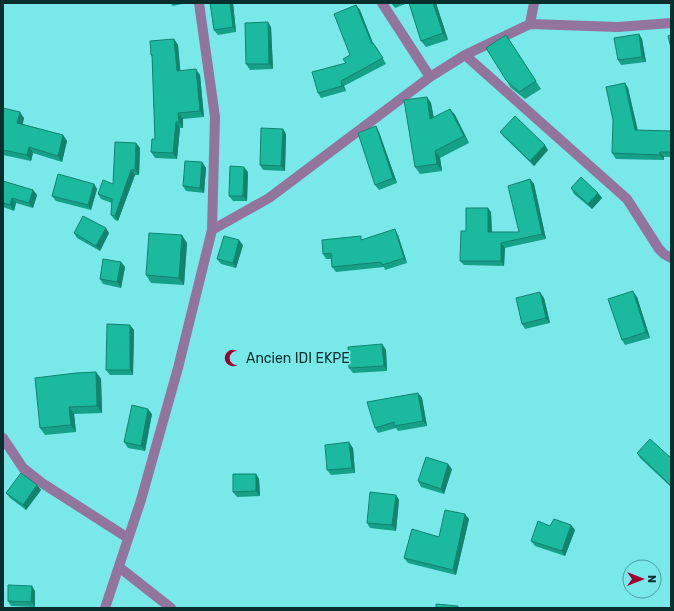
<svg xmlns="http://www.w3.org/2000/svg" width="674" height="611" font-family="Rubik,sans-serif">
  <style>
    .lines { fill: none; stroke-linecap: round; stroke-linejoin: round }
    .minor { stroke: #92749e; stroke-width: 10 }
    .wall { fill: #17a088 }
    .shaded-wall { fill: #13826f }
    .building { fill: #1bba9e; stroke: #13826f }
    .labels { text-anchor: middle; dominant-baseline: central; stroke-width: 3.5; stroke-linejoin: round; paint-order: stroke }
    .poi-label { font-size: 14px; fill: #082e2e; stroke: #79e8e9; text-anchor: start }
  </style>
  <rect width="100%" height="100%" fill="#79e8e9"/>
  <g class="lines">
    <!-- minor -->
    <path class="minor" d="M382,3L430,77
      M530,24L534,3
      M465,55L627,199L659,249L664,254L671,258
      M212,230L269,198L430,77L465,55L530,24L618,27L671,23
      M3,438L23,468L42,483L128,538
      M119,567L171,608
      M105,608L141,500L178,368L212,230L215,117L199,3"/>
  </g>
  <!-- wall -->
  <path class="wall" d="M170,3H187L173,6Z
    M233,3L236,32L218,35L214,30Z
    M391,3H408L395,8Z
    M409,3H436L448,40L426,47L421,41Z
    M356,5L360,10L373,43L377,48L386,64L344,86L346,91L321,98L318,93L346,63L350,55Z
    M271,27L273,69L250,70L246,64Z
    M639,34L642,39L646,62L621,65L618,60Z
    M506,35L541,89L525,99L511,88L506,80Z
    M174,39L178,45L180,71L200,75L204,117L183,119V128H180L177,159L155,158L151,152L155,139L152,57L151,55Z
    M625,83L628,88L637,130L671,131V157H664V160L616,159L612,153Z
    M427,97L431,103L434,118L450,109L455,115L469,143L440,158L442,171L420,174L415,167Z
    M3,108L24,118L22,124L63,135L67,141L62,162L33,153L31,161L3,155Z
    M376,126L379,132L397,183L379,190L375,185Z
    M283,129L286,134L285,171L263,170L260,165Z
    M500,132L548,150L534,166L504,137Z
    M136,143L140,148L139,175H135L118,221L115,220L111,215L112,203L101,199L98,194L113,184Z
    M202,162L206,168L204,193L186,191L183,186Z
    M248,172L247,201H233L229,196Z
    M530,179L534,184L546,239L505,248L504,266L464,265L460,261L491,212L492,232H519Z
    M3,181L33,190L37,195L33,208L16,203L14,211L3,207Z
    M94,184L97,189L91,210L56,201L52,196Z
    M571,188L598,193L602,198L592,209L574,194Z
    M74,233H109L100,251L77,238Z
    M398,235L407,263L385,270L384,267L336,272L332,267L331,259H326L323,254L364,240Z
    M187,243L184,285L151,283L146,275Z
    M243,245L236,268L221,264L217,259Z
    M121,262L125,267L121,288L103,284L100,279Z
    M637,297L650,338L625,345L622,340Z
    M544,298L550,323L525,329L522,324Z
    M134,330L133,375H110L106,370Z
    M382,344L386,350L387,371L353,373L349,368Z
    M96,372L101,379L102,413L74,414L76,432L45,435L40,428Z
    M418,393L422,398L427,426L398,431L396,428L378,433L375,428Z
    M152,414L145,451L128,448L124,442Z
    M353,448L355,473L331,475L327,470Z
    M637,453L671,458V487L640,458Z
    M452,469L444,494L421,487L418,481Z
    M256,474L259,479L260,496L237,497L233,492Z
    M37,485L41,490L26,510L10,498L6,493Z
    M396,495L399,500L396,531L370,528L367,523Z
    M469,519L456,575L408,563L404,558Z
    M571,525L575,530L565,556L535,546L531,541L550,526Z
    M35,591V607L11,606L8,601Z"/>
  <!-- shaded-wall -->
  <path class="shaded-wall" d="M230,3H233L236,32L233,27Z
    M433,3H436L448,40L443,33Z
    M356,5L360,10L375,49L372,44Z
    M268,22L271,27L273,69L269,64Z
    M639,34L642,39L646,62L642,57Z
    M174,39L178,45L181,77L177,71Z
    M196,69L200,75L204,117L200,111Z
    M341,81L344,86L346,91L342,86Z
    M625,83L628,88L639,135L635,130Z
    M427,97L431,103L435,126L430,119Z
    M450,109L455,115L469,143L464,136Z
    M20,112L24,118L22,128L17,123Z
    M178,113L183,119V128L179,122Z
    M176,122L180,128L177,159L173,153Z
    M376,126L379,132L397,183L393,178Z
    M283,129L286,134L285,171L281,166Z
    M63,135L67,141L62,162L58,156Z
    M136,143L140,148L139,175L135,170Z
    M545,145L548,150L534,166L530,161Z
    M29,147L33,153L31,161L27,155Z
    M435,151L440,158L442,171L437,164Z
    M660,152L664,157V160L660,155Z
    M202,162L206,168L204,193L200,188Z
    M244,167L248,172L247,201L243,196Z
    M131,170L135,175L118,221L115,216Z
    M530,179L534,184L546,239L542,234Z
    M94,184L97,189L91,210L88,205Z
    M33,190L37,195L33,208L29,203Z
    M598,193L602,198L592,209L588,204Z
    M12,198L16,203L14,211L10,205Z
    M488,208L491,212L492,236L488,232Z
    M106,228L109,233L100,251L96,246Z
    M395,229L398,235L407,263L404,258Z
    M182,235L187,243L184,285L179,278Z
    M239,240L243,245L236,268L233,263Z
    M501,243L505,248L504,266L501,261Z
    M121,262L125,267L121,288L117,282Z
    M633,291L637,297L650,338L646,332Z
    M540,292L544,298L550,323L546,318Z
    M130,325L134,330L133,375L130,370Z
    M382,344L386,350L387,371L384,366Z
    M96,372L101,379L102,413L97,406Z
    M418,393L422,398L427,426L423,421Z
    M69,407L74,414L76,432L71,425Z
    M148,409L152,414L145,451L141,446Z
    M349,442L353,448L355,473L352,468Z
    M448,464L452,469L444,494L441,489Z
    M256,474L259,479L260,496L256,491Z
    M37,485L41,490L26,510L23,505Z
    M396,495L399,500L396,531L392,525Z
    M465,514L469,519L456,575L453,570Z
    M571,525L575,530L565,556L562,551Z
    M32,586L35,591V607L31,602Z"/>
  <!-- building -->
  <path class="building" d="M210,3H230L233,27L214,30Z
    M409,3H433L443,33L421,41Z
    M356,5L372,44L373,43L383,58L341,81L342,86L318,93L312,72L346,63L343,59L350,55L334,14Z
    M268,22L269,64H246L245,23Z
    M639,34L642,57L618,60L614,38Z
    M506,35L536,81L519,92L506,80L486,48Z
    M671,35V48L668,36Z
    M174,39L177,71L196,69L200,111L178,113L179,122H176L173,153L151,152L152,139H155L152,55H151L150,41Z
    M625,83L635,130L671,131V152H660V155L612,153L613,120L606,87Z
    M427,97L430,119L450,109L464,136L435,151L437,164L415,167L404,100Z
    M3,108L20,112L17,123L63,135L58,156L29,147L27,155L3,150Z
    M515,116L545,145L530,161L500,132Z
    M376,126L393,178L375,185L358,133Z
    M261,128L283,129L281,166L260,165Z
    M115,142L136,143L135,170H131L115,216L111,215L112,199L98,194L103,180L113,184Z
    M185,161L202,162L200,188L183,186Z
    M230,166L244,167L243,196H229Z
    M58,174L94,184L88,205L52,196Z
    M581,177L598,193L588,204L571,188Z
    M530,179L542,234L501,243V261H460L461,231H466V208H488V232H519L508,186Z
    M3,181L33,190L29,203L12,198L10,205L3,203Z
    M83,216L106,228L96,246L74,233Z
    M395,229L404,258L382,265L381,262L332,267L331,253L323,254L322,240L361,236V240Z
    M149,233L182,235L179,278L146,275Z
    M224,236L239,240L233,263L217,259Z
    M103,259L121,262L117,282L100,279Z
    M633,291L646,332L622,340L608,299Z
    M540,292L546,318L522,324L516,298Z
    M107,324L130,325V370H106Z
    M382,344L384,366L349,368L348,347Z
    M96,372L97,406L69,407L71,425L40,428L35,378L76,373Z
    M418,393L423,421L394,426V422L375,428L367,402Z
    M132,405L148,409L141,446L124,442Z
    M650,439L671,458V486L637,453Z
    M349,442L352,468L327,470L325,445Z
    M426,457L448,464L441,489L418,481Z
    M21,473L37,485L23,505L6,493Z
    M233,474H256V491L233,492Z
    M370,492L396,495L392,525L367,523Z
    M445,510L465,514L453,570L404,558L412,529L439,537Z
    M554,519L571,525L562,551L531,541L538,521L550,526Z
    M8,585L32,586L31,602L8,601Z
    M436,604L458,606V608H436Z"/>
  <!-- icons -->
  <defs>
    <g id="mosque-bare" transform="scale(1.38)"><path d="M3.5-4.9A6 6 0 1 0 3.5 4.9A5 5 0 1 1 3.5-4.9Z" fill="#a10132" stroke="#79e8e9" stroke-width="2.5" paint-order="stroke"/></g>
  </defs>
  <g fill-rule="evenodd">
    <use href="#mosque-bare" x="233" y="358"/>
  </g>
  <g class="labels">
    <!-- poi labels -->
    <g class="poi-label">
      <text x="246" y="358">Ancien IDI EKPE</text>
    </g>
  </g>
  <!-- border -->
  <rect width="674" height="611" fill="none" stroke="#082e2e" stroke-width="8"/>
  <!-- north arrow -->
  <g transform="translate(642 579) rotate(90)"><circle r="19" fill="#79e8e9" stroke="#4c9e9e"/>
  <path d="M0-3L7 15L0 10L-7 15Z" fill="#a10132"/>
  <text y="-6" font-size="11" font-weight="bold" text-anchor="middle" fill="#082e2e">N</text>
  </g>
</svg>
